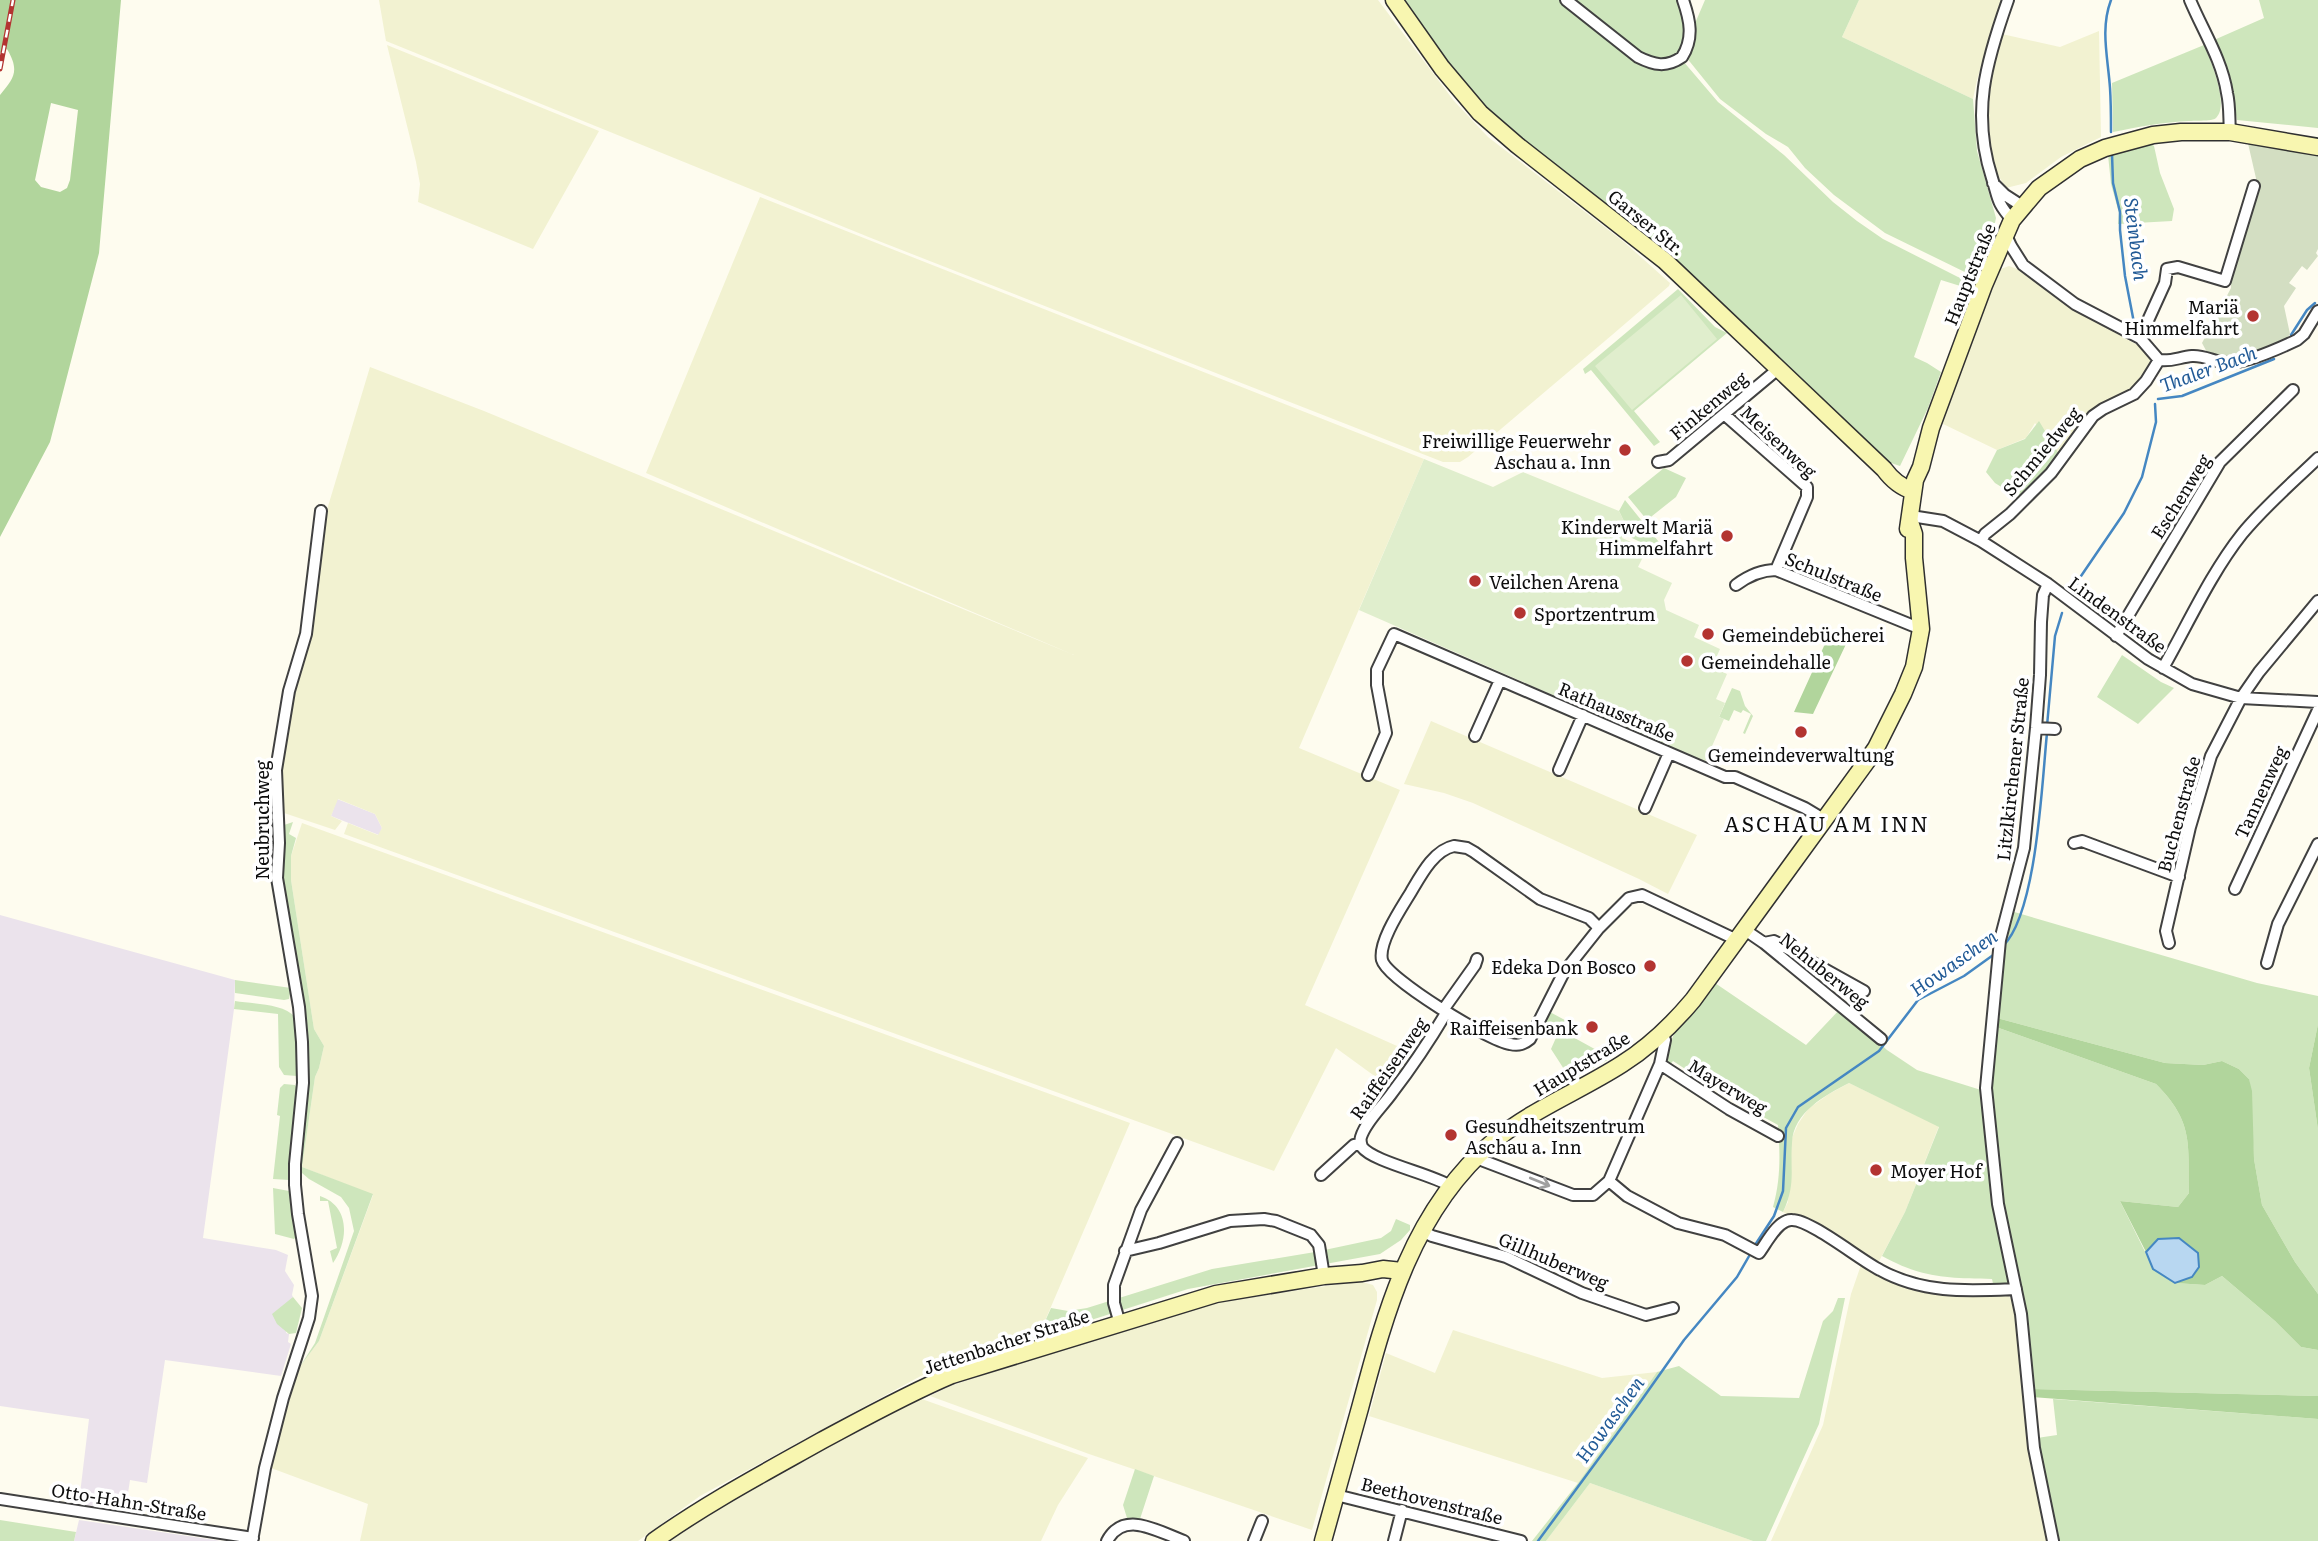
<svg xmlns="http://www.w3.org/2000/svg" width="2318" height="1541" font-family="Literata,serif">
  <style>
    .industrial { fill: #ebe3ec }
    .farmland { fill: #f2f2d1 }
    .green { fill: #cee6bc }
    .forest { fill: #b1d59c; fill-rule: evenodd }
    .cemetery { fill: #d3dec2 }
    .pitch { fill: #e0eecd }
    .water { fill: #b8d7f1; stroke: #4587c2; stroke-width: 2 }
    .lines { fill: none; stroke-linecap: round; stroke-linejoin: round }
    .stream { stroke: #4587c2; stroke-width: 2.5 }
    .street-casing { stroke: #414141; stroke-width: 14 }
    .secondary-casing { stroke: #303030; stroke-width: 19 }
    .street { stroke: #fff; stroke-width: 10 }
    .secondary { stroke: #f8f6b0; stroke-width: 16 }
    .rail-casing { stroke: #b33431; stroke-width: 5 }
    .rail { stroke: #fff; stroke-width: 2.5; stroke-dasharray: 8; stroke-linecap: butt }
    .oneway { stroke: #9f9f9f }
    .poi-dot { fill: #b33431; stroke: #fff; stroke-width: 2.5 }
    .labels { text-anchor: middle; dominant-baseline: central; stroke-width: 7; stroke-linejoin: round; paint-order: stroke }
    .street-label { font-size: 18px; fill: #0e0e0e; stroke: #fff }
    .poi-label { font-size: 18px; fill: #0e0e0e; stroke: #fff; text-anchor: start }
    .water-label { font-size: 19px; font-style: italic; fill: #215a96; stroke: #fff }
    .quarter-label { font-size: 21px; letter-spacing: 2px; fill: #0e0e0e; stroke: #fff }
  </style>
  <rect width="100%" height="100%" fill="#fefcef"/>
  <!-- industrial -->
  <path class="industrial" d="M337,799L375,814L382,828L379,835L331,816Z
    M0,915L235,980L234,1009L203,1238L276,1250L288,1255L285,1271L294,1285L292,1295L293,1297L290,1301L286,1333L289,1334L288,1342L291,1344L281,1376L165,1360L147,1483L130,1480L126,1506L122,1509L83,1505L79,1502L89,1419L0,1406Z
    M79,1520L222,1541H74Z"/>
  <!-- farmland -->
  <path class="farmland" d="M379,0H1378L1454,101L1488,137L1624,242L1670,283L1669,286L1612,335L1468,457L1460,462H1443L871,238L386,41Z
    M1859,0H2002L1977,80L1973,99L1842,37Z
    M2099,31L2101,137L2061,157L2026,183L2006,188L1996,172L1989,149L1985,118L1987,84L2002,34L2060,47Z
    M387,45L599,131L533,249L418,202L420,184L416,162Z
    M760,197L1424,459L1299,748L1400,790L1305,1005L1415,1054L1391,1088L1336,1048L1274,1171L344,834L348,823L378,835L382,828L375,814L338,799L331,816L342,821L335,830L284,813L280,804V771L283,745L316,584L326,513L370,367L484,411L1074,655L646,473Z
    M2009,266L2020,270L2071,308L2141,347L2151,361L2152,366L2134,389L2099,407L2060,456L2035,423L2026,438L1997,450L1939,422L1998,270Z
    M1431,721L1697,835L1668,894L1639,879L1473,803L1444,793L1404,784Z
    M302,823L1130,1123L1038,1337L950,1363L930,1371L700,1496L638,1541H360L368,1504L271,1468L277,1439L299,1368L319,1341L373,1195L302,1167L315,1077L319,1068L324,1046L314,1029L291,880V856Z
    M1849,1083L1939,1126L1905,1212L1877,1265L1783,1212L1788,1202L1791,1140L1798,1124L1808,1109L1829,1094Z
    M1861,1265L1894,1282L1918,1291L1942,1294H2001L2007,1295L2015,1302L2019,1329L2022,1383L2030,1442L2051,1541H1771L1823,1425L1851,1294Z
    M1359,1281L1373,1285L1377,1292V1300L1312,1530L1089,1454L930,1396L950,1386L993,1372L1182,1312L1221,1302Z
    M1453,1330L1602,1378L1657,1372L1578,1483L1369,1416L1386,1353L1435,1373Z
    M919,1398L1088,1458L1058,1505L1041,1541H666L710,1510Z
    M1590,1483L1753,1541H1546Z"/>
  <!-- green -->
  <path class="green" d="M1401,0H1562L1637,59L1683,61L1718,102L1784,155L1833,202L1857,221L1883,239L1958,277L1973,282L1970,289L1941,280L1914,357L1927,363L1941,372L1928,408L1900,466L1888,462L1519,141L1466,90Z
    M1569,0H1679C1687,27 1694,38 1672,60L1651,61Z
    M1705,0H1859L1842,37L1973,99L1977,151L1996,218L1992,236L1975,277L1885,233L1834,195L1805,168L1788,147L1766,134L1720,99L1686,57L1693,28Z
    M2259,0H2318V128L2237,120L2229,78L2214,40L2264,18Z
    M2204,45C2210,59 2230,105 2216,118C2211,122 2197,120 2189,121C2164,122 2138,127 2113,132L2112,83Z
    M2149,142L2154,146L2160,173L2174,209L2172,221L2118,224L2119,213L2111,184L2108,155Z
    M1678,289L1715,327L1727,333L1634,411L1660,442L1654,446L1591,370L1585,374L1583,369Z
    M2039,421L2060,456L2048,471L2019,498L1995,483L1986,472L1997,450L2025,439Z
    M1664,468L1686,478L1676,497L1647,520L1628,497Z
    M1625,500L1671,557L1632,538L1619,511Z
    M2122,655L2161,682L2174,688L2138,724L2097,697Z
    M1732,688L1740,691L1745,706L1753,716L1745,734L1743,733L1751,714L1743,710L1741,713L1734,710L1729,721L1719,717Z
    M293,822L289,834L296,838L291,856V880L314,1029L324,1046L319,1068L315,1077L302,1167L373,1194L319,1341L299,1368L315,1343L354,1231L349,1208L341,1197L309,1179L302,1173L299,1166C306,1117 313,1067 306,1016C300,970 283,925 281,879C280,861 285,843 284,825Z
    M2011,911L2257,983L2318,996V1024L2309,1068L2318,1130V1294L2295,1262L2262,1205L2254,1159L2249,1079L2239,1069L2222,1061L2203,1065L2165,1063L1997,1018C2001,982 2001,946 2011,911Z
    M235,980L291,988L289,999L284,1000L235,993Z
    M1715,983L1806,1045L1841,1008L1887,1050L1917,1070L1981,1090L2009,1282L2006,1286L1994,1288L1992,1279C1947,1278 1922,1278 1882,1256L1905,1212L1939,1127L1849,1083C1826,1095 1793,1112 1792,1143C1790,1171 1796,1184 1783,1212L1773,1207C1781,1179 1780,1153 1778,1125L1734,1101L1673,1061L1669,1066L1664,1058L1674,1034Z
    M235,1001C253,1004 283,1003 295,1017L297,1076L284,1075L279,1067L278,1014L234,1009Z
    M1548,1011L1576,1026L1571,1036L1611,1058L1571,1080L1551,1049L1559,1031L1543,1023Z
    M1996,1027L2156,1084C2194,1122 2188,1144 2189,1193L2178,1207L2120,1201L2153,1268L2175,1283L2205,1285L2222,1276L2275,1321L2301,1347L2318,1350V1396L2031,1389L2001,1201L1989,1088Z
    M284,1084L295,1085L298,1090L289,1180L273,1179L280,1116L277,1115L280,1088Z
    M273,1188L289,1191L296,1237L294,1239L275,1234Z
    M320,1196C350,1206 349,1240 333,1263L330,1251L337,1248L328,1201H320Z
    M1396,1219L1410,1225V1230L1401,1240L1380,1254L1188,1289L1038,1337L1051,1308L1068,1311L1087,1308L1212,1269L1315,1252L1381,1238L1391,1231Z
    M293,1297L302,1308L296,1333L289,1334L277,1324L272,1314Z
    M1838,1298H1845L1819,1424L1766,1541H1753L1590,1483L1546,1541H1532L1578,1483L1657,1372L1679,1366L1721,1396L1799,1398L1823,1321L1833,1311Z
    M2053,1399L2318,1419V1541H2058L2037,1438L2057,1435Z
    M1135,1469L1154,1476L1140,1519L1127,1518L1123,1505Z
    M0,1520L76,1532L74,1541H0Z"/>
  <!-- forest -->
  <path class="forest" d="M0,0H121L99,253L50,442L0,537V95C14,78 20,71 7,49L0,53ZM51,103L78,110L70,180L67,188L60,192L41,187L35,180Z
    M1829,635L1847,642L1813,714L1794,712Z
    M1997,1018L2165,1063L2203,1065L2222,1061L2239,1069L2249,1079L2252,1091L2254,1159L2262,1205L2295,1262L2318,1294V1350L2301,1347L2275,1321L2222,1276L2205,1285L2175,1283L2192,1277L2158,1239L2146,1252L2120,1201L2178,1207L2189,1193C2188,1144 2194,1122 2156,1084L1996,1027Z
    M2318,1024V1130L2309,1068Z
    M2031,1389L2318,1396V1419L2032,1397Z"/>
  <!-- cemetery -->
  <path class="cemetery" d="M2247,139L2314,153L2318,156V249L2316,253L2318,256L2307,270L2302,266L2289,283L2296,288L2284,306L2290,334L2285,341L2238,359L2209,356L2202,343L2231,288V280L2258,187Z"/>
  <!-- pitch -->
  <path class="pitch" d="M1681,295L1717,339L1632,410L1595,366Z
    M1424,459L1493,487L1523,472L1619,511L1624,521L1622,527L1626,529L1622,538L1647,549L1638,567L1672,583L1664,600L1666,610L1699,625L1694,637L1720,649L1712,667L1727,674L1716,699L1725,703L1719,717L1724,719L1705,762L1359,610Z"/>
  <!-- water -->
  <path class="water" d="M2179,1238L2198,1253L2199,1267L2192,1277L2175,1283L2153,1269L2146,1252L2158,1239Z"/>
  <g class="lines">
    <!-- stream -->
    <path class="stream" d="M2111,0C2100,29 2108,58 2110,88C2111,103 2111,118 2111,132
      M2112,154L2113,183L2120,212V230L2125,276L2135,328
      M2291,335L2307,310L2315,303
      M2158,399L2182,396L2274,359
      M2073,593L2079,579L2124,513L2142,477L2156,422L2155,404
      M2047,726L2055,636L2062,613
      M2003,946C2037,913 2042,781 2047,733
      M1755,1245L1774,1216L1783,1191L1786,1128L1798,1107L1879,1051L1918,1000L1964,976L1996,953
      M1538,1541L1636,1408L1684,1340L1737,1277L1752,1251"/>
    <!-- street casing -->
    <g class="street-casing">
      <path id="street" d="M1566,0L1638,57C1654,65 1666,68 1682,57C1694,38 1690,20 1683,0
        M2008,0C1986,62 1971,113 1992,178C1999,200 1996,201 2012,220
        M2190,0C2203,31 2222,60 2227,93C2230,106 2229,119 2230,132
        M1993,183L2005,195L2022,206
        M2005,233L2011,246L2023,265L2075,304L2140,338L2159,360C2171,362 2180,357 2192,356C2205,355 2216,363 2229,363C2247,363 2280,348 2297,340L2304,334L2318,311
        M2140,338L2165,283L2167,269L2178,267L2225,281L2254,186
        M1725,415L1807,487V497L1776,570
        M1658,462L1669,460L1778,369
        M1911,516L1943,521L1981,541L2048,584L2148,659L2192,684L2241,698L2318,702
        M1981,541L1985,534L2010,514L2051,473L2093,416L2103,409L2134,394L2146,381L2159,360
        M2048,584L2043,595L2041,622L2040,675L2036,728L2024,848L2000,940L1986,1088L1998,1204L2021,1314L2034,1448L2053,1541
        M1736,585C1748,576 1760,570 1776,570L1921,629
        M2116,636L2220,462L2293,390
        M2163,668C2188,624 2211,573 2242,534C2265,506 2292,483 2318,458
        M2036,728L2055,729
        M1475,736L1500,680
        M1559,770L1583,715
        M1368,775L1386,733L1377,685V670L1394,634L1725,777H1735L1805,808L1825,820
        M1645,808L1669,753
        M2074,843L2082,841L2179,877
        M1454,846L1467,848L1474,852L1540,899L1589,918L1599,928L1564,972L1530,1039C1524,1044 1519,1046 1510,1044C1489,1041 1387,979 1382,960C1378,942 1402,907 1411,892C1421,875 1434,850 1454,846Z
        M2235,889L2318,710
        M1599,928L1629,898L1642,895L1737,940
        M1745,930L1764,943L1881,1039
        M1764,943L1774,941L1864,991
        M2169,943L2166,931L2190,827L2211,756L2241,698L2259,672L2318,601
        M2267,963L2278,924L2318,844
        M1443,1010L1475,965L1477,959
        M1446,1013C1430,1040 1412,1067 1392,1093C1383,1106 1366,1121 1361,1137C1360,1140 1361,1144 1362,1147C1373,1162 1432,1174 1450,1186
        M1660,1064L1729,1109L1778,1136
        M1476,1158L1573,1195H1593L1609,1181L1660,1064L1665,1040L1662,1034
        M1321,1175L1354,1145L1361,1144
        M1609,1181L1627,1196L1678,1223L1725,1235L1759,1253C1766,1244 1778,1219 1792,1220C1811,1220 1860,1260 1880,1270C1923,1294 1968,1291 2016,1289
        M1422,1231L1432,1236L1506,1257L1582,1293L1646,1315L1673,1308
        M1125,1251L1159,1243L1230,1221L1264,1219L1276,1221L1311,1235L1319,1245L1324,1276
        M1120,1324L1114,1303V1285L1141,1210L1177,1143
        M1336,1495L1521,1541
        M0,1499L253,1538
        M252,1541L265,1468L283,1398L309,1318L312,1296L298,1214L295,1185V1164L303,1083L302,1042L299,1007L277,878L279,843L276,770L289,691L306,634L321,511
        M1107,1541C1124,1509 1159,1532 1184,1541
        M1254,1541L1262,1521
        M1394,1541L1402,1510"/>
    </g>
    <!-- secondary casing -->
    <g class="secondary-casing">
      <path id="secondary" d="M1394,0L1442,68L1480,113L1517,145L1665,261L1884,469C1892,480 1900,487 1913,491
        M1908,529L1915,480L1921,467L1931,428L1984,285L2012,220L2039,188L2080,159L2105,148L2153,135L2181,132H2230L2318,147
        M654,1541C707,1503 764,1473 821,1441C864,1418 907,1394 952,1375L1216,1294L1324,1276L1362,1273L1383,1269L1402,1271
        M1323,1541C1335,1497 1348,1452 1360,1408C1386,1310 1413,1209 1494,1141C1533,1109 1580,1091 1622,1064C1649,1047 1672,1025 1693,1000L1867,761L1876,748L1903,694L1914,667L1921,629L1914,558V534L1910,522"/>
    </g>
    <!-- street -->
    <use href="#street" class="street"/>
    <!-- secondary -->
    <use href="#secondary" class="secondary"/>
    <!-- rail casing -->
    <g class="rail-casing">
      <path id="rail" d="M0,69L13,0"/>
    </g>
    <!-- rail -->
    <use href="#rail" class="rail"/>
  </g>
  <!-- one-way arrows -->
  <defs><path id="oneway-shaft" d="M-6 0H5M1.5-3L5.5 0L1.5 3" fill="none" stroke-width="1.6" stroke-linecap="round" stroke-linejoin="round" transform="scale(1.75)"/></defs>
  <use class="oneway" href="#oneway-shaft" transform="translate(1540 1182) rotate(22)"/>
  <!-- markers -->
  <g class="poi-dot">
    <circle cx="2253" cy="316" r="7"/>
    <circle cx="1625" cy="450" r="7"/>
    <circle cx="1727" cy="536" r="7"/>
    <circle cx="1475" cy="581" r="7"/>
    <circle cx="1520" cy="613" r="7"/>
    <circle cx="1708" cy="634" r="7"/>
    <circle cx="1687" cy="661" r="7"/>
    <circle cx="1801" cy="732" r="7"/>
    <circle cx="1650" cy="966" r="7"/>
    <circle cx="1592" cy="1027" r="7"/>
    <circle cx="1451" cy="1135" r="7"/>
    <circle cx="1876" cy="1170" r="7"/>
  </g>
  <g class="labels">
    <!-- street labels -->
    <g class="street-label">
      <text transform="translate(1647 222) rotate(39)">Garser Str.</text>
      <text transform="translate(1969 274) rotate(-68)">Hauptstraße</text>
      <text transform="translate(1708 405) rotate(-40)">Finkenweg</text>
      <text transform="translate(1779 441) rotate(43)">Meisenweg</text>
      <text transform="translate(2041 451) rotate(-50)">Schmiedweg</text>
      <text transform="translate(2180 496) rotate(-58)">Eschenweg</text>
      <text transform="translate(1834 576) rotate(22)">Schulstraße</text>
      <text transform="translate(2118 614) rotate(36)">Lindenstraße</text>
      <text transform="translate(1617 711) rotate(23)">Rathausstraße</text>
      <text transform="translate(2012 769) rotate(-84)">Litzlkirchener Straße</text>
      <text transform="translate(2260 792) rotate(-65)">Tannenweg</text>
      <text transform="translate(2178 814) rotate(-75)">Buchenstraße</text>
      <text transform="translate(261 820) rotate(-90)">Neubruchweg</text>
      <text transform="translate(1825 970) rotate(39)">Nehuberweg</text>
      <text transform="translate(1581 1063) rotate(-31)">Hauptstraße</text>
      <text transform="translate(1388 1068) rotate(-55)">Raiffeisenweg</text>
      <text transform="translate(1728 1086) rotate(31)">Mayerweg</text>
      <text transform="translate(1554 1260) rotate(23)">Gillhuberweg</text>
      <text transform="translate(1006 1341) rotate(-18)">Jettenbacher Straße</text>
      <text transform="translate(1432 1500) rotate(14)">Beethovenstraße</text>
      <text transform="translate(129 1501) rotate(9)">Otto-Hahn-Straße</text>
    </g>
    <!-- poi labels -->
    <g class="poi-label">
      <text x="2239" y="306" text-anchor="end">Mariä<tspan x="2239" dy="21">Himmelfahrt</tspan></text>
      <text x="1611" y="440" text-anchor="end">Freiwillige Feuerwehr<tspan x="1611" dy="21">Aschau a. Inn</tspan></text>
      <text x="1713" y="526" text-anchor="end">Kinderwelt Mariä<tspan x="1713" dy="21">Himmelfahrt</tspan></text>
      <text x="1489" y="581">Veilchen Arena</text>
      <text x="1534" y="613">Sportzentrum</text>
      <text x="1722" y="634">Gemeindebücherei</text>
      <text x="1701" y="661">Gemeindehalle</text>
      <text x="1801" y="754" text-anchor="middle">Gemeindeverwaltung</text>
      <text x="1636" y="966" text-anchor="end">Edeka Don Bosco</text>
      <text x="1578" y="1027" text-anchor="end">Raiffeisenbank</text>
      <text x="1465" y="1125">Gesundheitszentrum<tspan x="1465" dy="21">Aschau a. Inn</tspan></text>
      <text x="1890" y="1170">Moyer Hof</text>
    </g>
    <!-- water labels -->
    <g class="water-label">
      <text transform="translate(2137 239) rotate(83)">Steinbach</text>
      <text transform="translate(2208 368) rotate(-20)">Thaler Bach</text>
      <text transform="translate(1953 962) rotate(-35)">Howaschen</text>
      <text transform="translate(1609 1419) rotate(-54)">Howaschen</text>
    </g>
    <!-- quarter labels -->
    <g class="quarter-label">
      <text x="1827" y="822">ASCHAU AM INN</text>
    </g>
  </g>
</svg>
